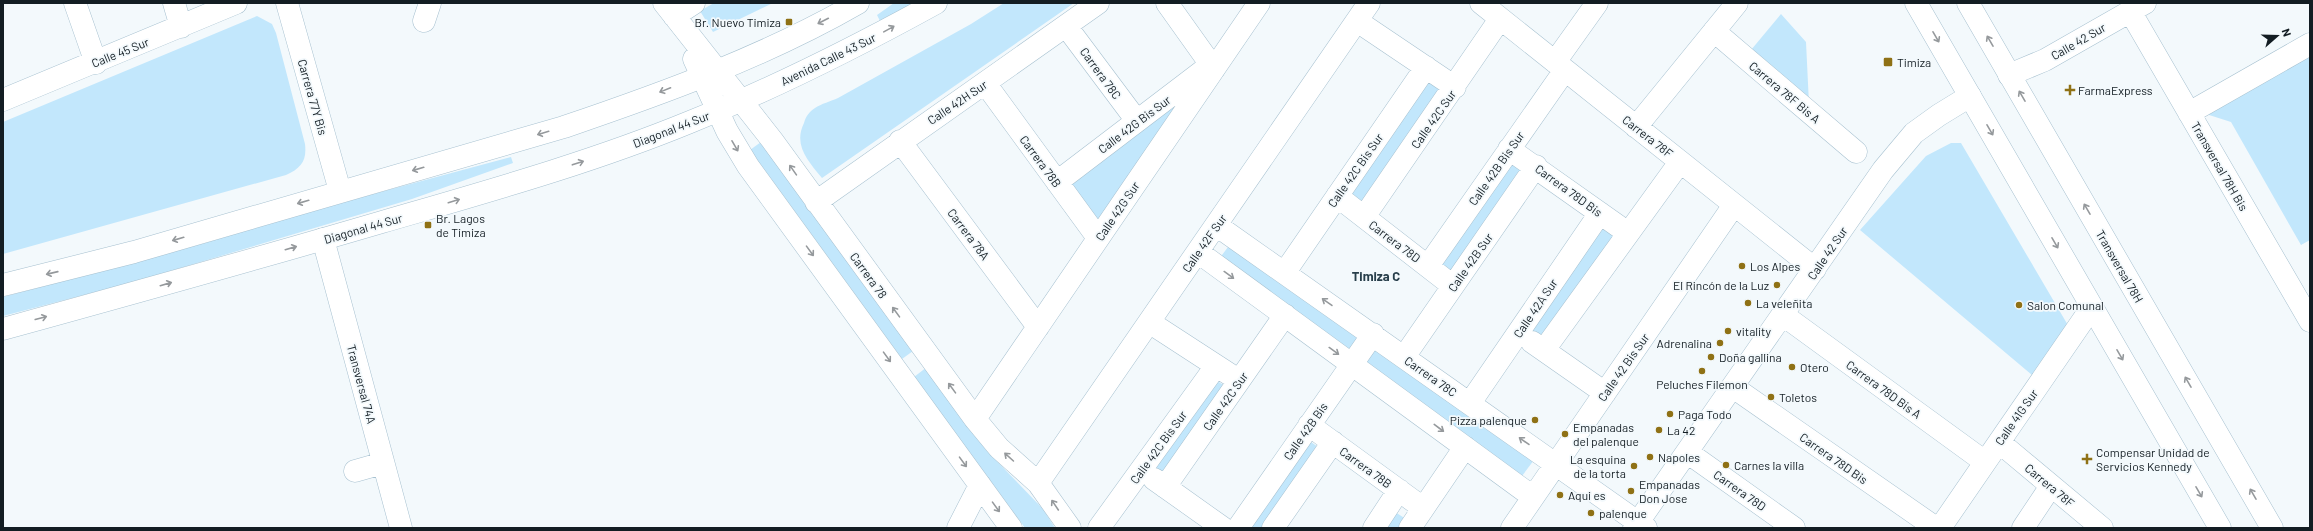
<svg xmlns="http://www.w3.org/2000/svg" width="2313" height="531" font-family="Barlow,sans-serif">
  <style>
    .green { fill: #c2e7fc }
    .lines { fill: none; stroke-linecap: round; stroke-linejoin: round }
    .minor-casing { stroke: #a7c1d0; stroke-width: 23 }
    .major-casing { stroke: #a7c1d0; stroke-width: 23 }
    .minor { stroke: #fff; stroke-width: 22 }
    .major { stroke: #fff; stroke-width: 22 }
    .oneway { stroke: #95999c }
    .poi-dot { fill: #8f7115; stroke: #f3f9fc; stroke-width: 1.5 }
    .labels { text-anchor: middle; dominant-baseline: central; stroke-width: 3.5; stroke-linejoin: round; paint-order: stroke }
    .poi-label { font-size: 12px; fill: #131d23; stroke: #f3f9fc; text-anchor: start }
    .street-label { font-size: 12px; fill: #131d23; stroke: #f3f9fc }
    .neighbourhood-label { font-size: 13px; font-weight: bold; fill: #283f4b; stroke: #f3f9fc }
  </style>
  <rect width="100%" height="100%" fill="#f3f9fc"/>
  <!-- green -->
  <path class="green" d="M714,3H773L713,32L700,11Z
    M894,3H914L880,21L877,15Z
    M1004,3H1074L822,178C808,161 793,145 804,123C806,116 809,112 815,108C821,104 831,101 838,98L971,24Z
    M1781,14L1806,42L1809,104L1751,50Z
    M257,16L272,24L276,33L305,144C307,161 301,168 286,175L3,254V122Z
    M2310,54V240L2301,245L2231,122L2206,114Z
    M1427,79L1444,90L1364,204L1348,193Z
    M1192,89L1096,222L1064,182Z
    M761,142L913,351L902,359L750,150Z
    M1951,143H1961L2069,327L2032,375L1860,230L1926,156Z
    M1514,155L1530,166L1451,280L1434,269Z
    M511,157L513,163L412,199L130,283L3,316V297L205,243L321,208Z
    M1603,219L1620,231L1540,345L1524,334Z
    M1231,243L1534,460L1522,476L1219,259Z
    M927,367L986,450L1043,509L1055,528H1025L914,377Z
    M1211,377L1228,388L1167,476L1151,464Z
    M1305,438L1321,449L1267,528H1249Z
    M1392,510L1409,521L1404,528H1381Z"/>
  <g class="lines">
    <!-- minor casing -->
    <g class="minor-casing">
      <path id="minor" d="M75,3L96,63
        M174,3L181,27
        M287,3L340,191
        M664,3L772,140L975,419L999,448L1038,483L1070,528
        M1167,3L1214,69
        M1481,3L1815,269
        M2130,11L2310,321
        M674,16L694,3
        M424,21L430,3
        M1357,21L1455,87
        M1066,26L1137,121
        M1714,31L1856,152
        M694,59L727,131L748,166L1011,528
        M1555,62L1597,3
        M2009,75L2045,60L2145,3
        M985,83L1098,238
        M3,100L236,3
        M2189,113L2310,44
        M1636,127L1737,3
        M900,141L1038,327
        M1509,149L1628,233
        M1057,182L1208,67
        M1337,196L1453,286
        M816,202L1098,3
        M1364,217L1500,19
        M1216,225L1646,528
        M323,239L401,528
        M1198,252L1533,497
        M1428,266L1565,70
        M1285,272L1426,67
        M1783,315L1985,462
        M1149,322L1229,374
        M1532,342L1605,393
        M1544,350L1680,162
        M1404,357L1536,166
        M1733,387L1936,528
        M1470,403L1600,213
        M975,419L1259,3
        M1309,425L1423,508
        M1999,442L2102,528
        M1687,452L1794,528
        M355,471L383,463
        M1154,479L1223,528
        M1038,483L1369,3
        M1165,487L1285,315
        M958,528L980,485
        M1099,528L1216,366
        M1238,528L1373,334
        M1273,528L1333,442
        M1374,528L1399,490
        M1410,528L1465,447
        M1512,528L1734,205
        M1634,528L1883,170L1914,133L1939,115L1970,96
        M1940,528L2092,307
        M2023,528L2051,486"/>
    </g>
    <!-- major casing -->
    <g class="major-casing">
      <path id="major" d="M1916,3L2220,528
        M1968,3L2272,528
        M3,285L134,252L564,127C664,93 766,56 858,3
        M3,329C130,294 256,259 382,222C485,192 590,163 690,122C775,88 856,47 936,3"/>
    </g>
    <!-- minor -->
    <use href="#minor" class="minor"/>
    <!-- major -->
    <use href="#major" class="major"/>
  </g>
  <!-- one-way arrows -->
  <defs><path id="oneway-shaft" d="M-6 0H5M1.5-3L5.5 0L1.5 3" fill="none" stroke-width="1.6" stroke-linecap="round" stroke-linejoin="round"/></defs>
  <g class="oneway">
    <use href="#oneway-shaft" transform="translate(823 21) rotate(153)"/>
    <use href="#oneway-shaft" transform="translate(889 29) rotate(-29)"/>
    <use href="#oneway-shaft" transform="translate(1936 37) rotate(60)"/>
    <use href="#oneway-shaft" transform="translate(1990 41) rotate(-120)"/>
    <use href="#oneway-shaft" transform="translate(665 90) rotate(158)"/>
    <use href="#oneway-shaft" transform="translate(2022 96) rotate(-120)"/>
    <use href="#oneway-shaft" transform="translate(1990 130) rotate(60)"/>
    <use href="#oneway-shaft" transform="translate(543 133) rotate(163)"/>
    <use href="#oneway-shaft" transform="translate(735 146) rotate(60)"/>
    <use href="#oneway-shaft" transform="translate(578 163) rotate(-18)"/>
    <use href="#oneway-shaft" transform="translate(418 169) rotate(164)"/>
    <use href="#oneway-shaft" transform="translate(793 170) rotate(-125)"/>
    <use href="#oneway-shaft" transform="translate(454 201) rotate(-17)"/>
    <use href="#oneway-shaft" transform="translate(303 202) rotate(164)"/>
    <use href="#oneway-shaft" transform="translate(2087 209) rotate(-120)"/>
    <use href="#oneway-shaft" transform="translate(178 239) rotate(164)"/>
    <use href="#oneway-shaft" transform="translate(2055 243) rotate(60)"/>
    <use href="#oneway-shaft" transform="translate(291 248) rotate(-16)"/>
    <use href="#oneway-shaft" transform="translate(810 251) rotate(54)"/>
    <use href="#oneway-shaft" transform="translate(52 273) rotate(167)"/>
    <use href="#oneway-shaft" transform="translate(1229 275) rotate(36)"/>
    <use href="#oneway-shaft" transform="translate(166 284) rotate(-16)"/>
    <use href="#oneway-shaft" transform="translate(1327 302) rotate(-145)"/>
    <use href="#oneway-shaft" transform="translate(896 312) rotate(-126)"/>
    <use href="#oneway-shaft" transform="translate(41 318) rotate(-15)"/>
    <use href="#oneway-shaft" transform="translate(1334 351) rotate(36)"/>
    <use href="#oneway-shaft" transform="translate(2120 355) rotate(60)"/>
    <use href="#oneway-shaft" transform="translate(887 357) rotate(54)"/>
    <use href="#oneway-shaft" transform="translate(2188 382) rotate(-120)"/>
    <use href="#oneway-shaft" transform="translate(952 388) rotate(-126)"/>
    <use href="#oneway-shaft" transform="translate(1439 428) rotate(37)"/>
    <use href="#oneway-shaft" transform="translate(1524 441) rotate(-145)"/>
    <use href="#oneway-shaft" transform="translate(1009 457) rotate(-138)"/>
    <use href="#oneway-shaft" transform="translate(963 462) rotate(54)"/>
    <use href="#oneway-shaft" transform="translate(2199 492) rotate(60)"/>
    <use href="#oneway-shaft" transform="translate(2253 494) rotate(-120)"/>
    <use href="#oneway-shaft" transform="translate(1055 505) rotate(-124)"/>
    <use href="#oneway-shaft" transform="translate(996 507) rotate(54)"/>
  </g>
  <!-- markers -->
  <g class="poi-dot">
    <rect x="785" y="18" width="8" height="8" rx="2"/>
    <rect x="1883" y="57" width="10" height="10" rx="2"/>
    <path d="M2068 84h4v4h4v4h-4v4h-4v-4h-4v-4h4z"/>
    <rect x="424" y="221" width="8" height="8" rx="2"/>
    <circle cx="1742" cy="266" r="4"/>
    <circle cx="1777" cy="285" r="4"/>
    <circle cx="1748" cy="303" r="4"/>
    <circle cx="2019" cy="305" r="4"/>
    <circle cx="1728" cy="331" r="4"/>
    <circle cx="1720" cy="343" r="4"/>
    <circle cx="1711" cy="357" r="4"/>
    <circle cx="1792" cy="367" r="4"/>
    <circle cx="1702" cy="371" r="4"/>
    <circle cx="1771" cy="397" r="4"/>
    <circle cx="1670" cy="414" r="4"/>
    <circle cx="1535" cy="420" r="4"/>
    <circle cx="1659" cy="430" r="4"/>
    <circle cx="1565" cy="434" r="4"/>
    <circle cx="1650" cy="457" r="4"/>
    <path d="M2085 453h4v4h4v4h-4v4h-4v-4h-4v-4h4z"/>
    <circle cx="1726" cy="465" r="4"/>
    <circle cx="1634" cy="466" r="4"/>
    <circle cx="1631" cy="491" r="4"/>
    <circle cx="1560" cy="495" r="4"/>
    <circle cx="1591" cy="513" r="4"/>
  </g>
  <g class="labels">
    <!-- poi labels -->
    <g class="poi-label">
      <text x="781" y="22" text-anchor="end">Br. Nuevo Timiza</text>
      <text x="1897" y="62">Timiza</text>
      <text x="2078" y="90">FarmaExpress</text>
      <text x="436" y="218">Br. Lagos<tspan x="436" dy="14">de Timiza</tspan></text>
      <text x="1750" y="266">Los Alpes</text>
      <text x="1769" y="285" text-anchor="end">El Rincón de la Luz</text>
      <text x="1756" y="303">La veleñita</text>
      <text x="2027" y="305">Salon Comunal</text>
      <text x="1736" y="331">vitality</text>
      <text x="1712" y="343" text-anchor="end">Adrenalina</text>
      <text x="1719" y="357">Doña gallina</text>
      <text x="1800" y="367">Otero</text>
      <text x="1702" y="384" text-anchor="middle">Peluches Filemon</text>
      <text x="1779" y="397">Toletos</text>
      <text x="1678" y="414">Paga Todo</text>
      <text x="1527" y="420" text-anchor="end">Pizza palenque</text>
      <text x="1573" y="427">Empanadas<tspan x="1573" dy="14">del palenque</tspan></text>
      <text x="1667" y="430">La 42</text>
      <text x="2096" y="452">Compensar Unidad de<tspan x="2096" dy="14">Servicios Kennedy</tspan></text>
      <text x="1658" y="457">Napoles</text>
      <text x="1626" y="459" text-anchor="end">La esquina<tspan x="1626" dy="14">de la torta</tspan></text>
      <text x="1734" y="465">Carnes la villa</text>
      <text x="1639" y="484">Empanadas<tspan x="1639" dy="14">Don Jose</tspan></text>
      <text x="1568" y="495">Aqui es</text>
      <text x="1599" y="513">palenque</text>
    </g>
    <!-- street labels -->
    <g class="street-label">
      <text transform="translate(2078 41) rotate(-30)">Calle 42 Sur</text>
      <text transform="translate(120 52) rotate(-22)">Calle 45 Sur</text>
      <text transform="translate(828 59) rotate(-26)">Avenida Calle 43 Sur</text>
      <text transform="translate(1101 73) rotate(54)">Carrera 78C</text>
      <text transform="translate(1785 92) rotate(40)">Carrera 78F Bis A</text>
      <text transform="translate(313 97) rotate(74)">Carrera 77Y Bis</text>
      <text transform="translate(957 102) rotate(-34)">Calle 42H Sur</text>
      <text transform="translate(1433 119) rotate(-55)">Calle 42C Sur</text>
      <text transform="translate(1134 124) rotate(-37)">Calle 42G Bis Sur</text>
      <text transform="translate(671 129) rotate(-21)">Diagonal 44 Sur</text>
      <text transform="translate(1648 136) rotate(38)">Carrera 78F</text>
      <text transform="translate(1041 161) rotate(54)">Carrera 78B</text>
      <text transform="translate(2220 166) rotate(60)">Transversal 78H Bis</text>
      <text transform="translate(1496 168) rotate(-55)">Calle 42B Bis Sur</text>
      <text transform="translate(1355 170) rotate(-55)">Calle 42C Bis Sur</text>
      <text transform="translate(1569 190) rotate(36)">Carrera 78D Bis</text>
      <text transform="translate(1117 211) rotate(-56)">Calle 42G Sur</text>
      <text transform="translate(363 228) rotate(-16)">Diagonal 44 Sur</text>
      <text transform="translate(969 234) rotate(53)">Carrera 78A</text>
      <text transform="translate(1395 241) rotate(37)">Carrera 78D</text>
      <text transform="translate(1204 243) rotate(-55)">Calle 42F Sur</text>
      <text transform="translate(1827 253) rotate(-56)">Calle 42 Sur</text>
      <text transform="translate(1470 262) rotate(-55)">Calle 42B Sur</text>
      <text transform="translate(2120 266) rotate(60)">Transversal 78H</text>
      <text transform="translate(869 275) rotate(54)">Carrera 78</text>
      <text transform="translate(1535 308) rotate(-56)">Calle 42A Sur</text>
      <text transform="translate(1623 367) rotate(-55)">Calle 42 Bis Sur</text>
      <text transform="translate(1431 376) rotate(35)">Carrera 78C</text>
      <text transform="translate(362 384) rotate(75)">Transversal 74A</text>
      <text transform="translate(1884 389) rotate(36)">Carrera 78D Bis A</text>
      <text transform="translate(1225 401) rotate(-55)">Calle 42C Sur</text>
      <text transform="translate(2016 417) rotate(-55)">Calle 41G Sur</text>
      <text transform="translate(1305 431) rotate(-55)">Calle 42B Bis</text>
      <text transform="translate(1158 447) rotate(-54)">Calle 42C Bis Sur</text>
      <text transform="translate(1834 458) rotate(35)">Carrera 78D Bis</text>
      <text transform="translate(1366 467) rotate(36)">Carrera 78B</text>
      <text transform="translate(2050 485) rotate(40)">Carrera 78F</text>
      <text transform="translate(1740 490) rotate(35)">Carrera 78D</text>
    </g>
    <!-- neighbourhood labels -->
    <g class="neighbourhood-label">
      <text x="1376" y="276">Timiza C</text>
    </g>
  </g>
  <!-- border -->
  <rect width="2313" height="531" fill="none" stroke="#131d23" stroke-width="8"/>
  <!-- north arrow -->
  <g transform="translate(2277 36) rotate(70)" stroke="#f3f9fc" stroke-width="3" paint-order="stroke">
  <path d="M0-3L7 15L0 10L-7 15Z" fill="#131d23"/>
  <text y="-6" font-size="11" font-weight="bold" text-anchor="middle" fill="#131d23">N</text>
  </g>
</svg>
